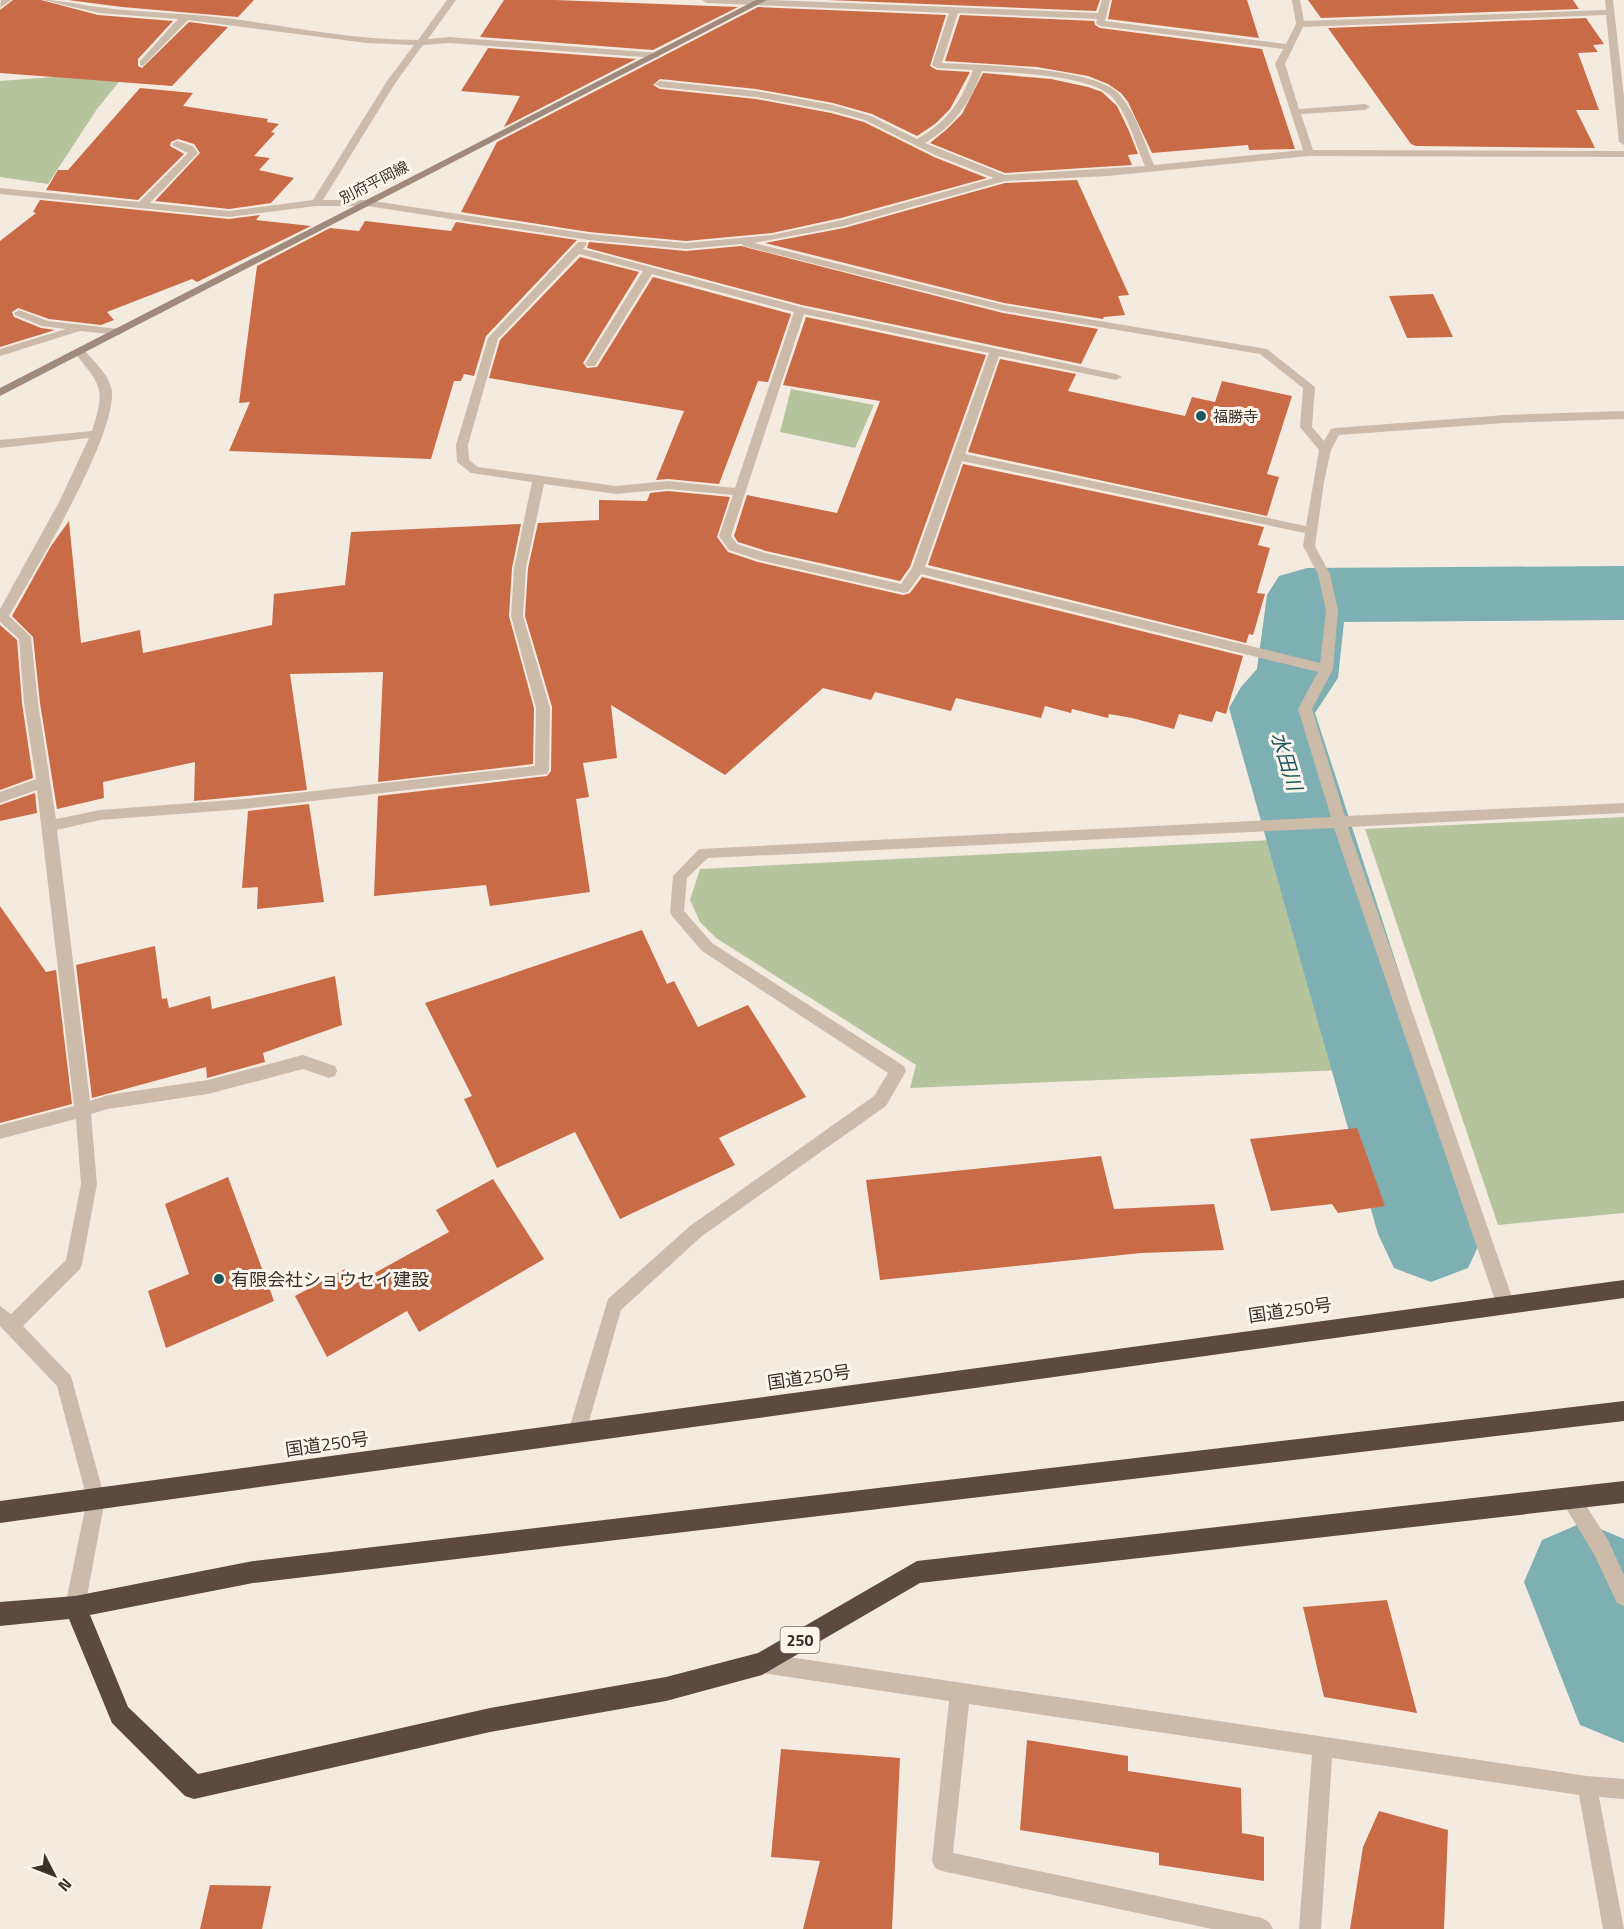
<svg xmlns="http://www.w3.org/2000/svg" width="1624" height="1929" font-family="'Titillium Web','Noto Sans JP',sans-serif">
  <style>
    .green { fill: #b6c49e }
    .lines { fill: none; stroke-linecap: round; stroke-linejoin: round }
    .river { fill: #7dafb3; fill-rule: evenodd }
    .building { fill: #ca6b47 }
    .street { fill: #cdbbaa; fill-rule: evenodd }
    .secondary { fill: #a18a7b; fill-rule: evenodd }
    .highway { fill: #5c4a41; fill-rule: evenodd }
    .poi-dot { fill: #1d585e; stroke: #fbf5ed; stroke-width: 2 }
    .labels { text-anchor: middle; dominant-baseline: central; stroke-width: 6; stroke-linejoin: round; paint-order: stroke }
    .far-street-label { font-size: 15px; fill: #3a302a; stroke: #fbf5ed }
    .far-poi-label { font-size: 15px; fill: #3a302a; stroke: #fbf5ed; text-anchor: start }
    .shield { fill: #fbf5ed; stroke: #746b64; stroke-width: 1.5 }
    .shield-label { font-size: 16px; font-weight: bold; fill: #3a302a }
    .poi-label { font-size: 18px; fill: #3a302a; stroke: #fbf5ed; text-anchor: start }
    .street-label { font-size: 18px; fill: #3a302a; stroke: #fbf5ed }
    .water-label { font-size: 20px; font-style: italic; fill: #1d585e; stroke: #fbf5ed }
  </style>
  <rect width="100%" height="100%" fill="#f4ebe0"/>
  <!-- green -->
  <path class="green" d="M67,76L122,78L97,109L48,184L0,177V81Z
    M791,389L874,405L855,448L780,432Z
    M1624,817V1213L1498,1225L1365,829Z
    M1291,839L1299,844L1368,1069L910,1088L916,1065L716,938L700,922L690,900L700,869Z"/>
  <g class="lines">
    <!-- river -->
    <path class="river" d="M1624,566V620L1344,622L1338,678L1315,713L1484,1234L1468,1268L1431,1282L1394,1268L1378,1234L1229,708L1241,687L1257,669L1267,595L1279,576L1307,568Z
      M1584,1522L1624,1539V1743L1580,1725L1524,1582L1542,1540Z"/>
  </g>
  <!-- building -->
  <path class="building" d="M13,0H41L98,15L173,21L138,59V66L142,68L189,22L228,27L172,86L0,73V10Z
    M68,0H254L238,17L122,7Z
    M504,0H555L738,7L653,50L480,37Z
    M828,0H1100L1096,11Z
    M1112,0H1247L1259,38L1108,19Z
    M1308,0H1573L1579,9L1321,18Z
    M758,7L946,15L930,66L937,70L970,72L950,109L935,124L917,136L872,114L833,103L756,89L660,79L653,85L660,89L756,99L831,113L864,122L934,157L987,178L841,218L772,233L686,241L589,232L461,212L497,142Z
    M960,15L1094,21L1095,25L1100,28L1262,49L1295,149L1249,150L1248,145L1152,153L1128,102L1121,93L1108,84L1088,76L1037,67L945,61Z
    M1586,18L1604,44L1593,45L1598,52L1578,53L1599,110H1576L1595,148L1416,146L1411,144L1328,28Z
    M488,48L636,59L504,127L520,96L461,91Z
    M983,73L1051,79L1088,87L1102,92L1117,106L1129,131L1138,154L1128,155L1132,165L1005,173L930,143L946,130L962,114Z
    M140,88L193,93L183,106L268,119L267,122L279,124L271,132L275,133L254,156L270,158L259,170L294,178L271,203L229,209L155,201L200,153L194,144L178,139L171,142L170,146L184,154L138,200L46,190L58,170H68Z
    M1077,180L1129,295L1118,296L1125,315L1104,317L1103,319L1004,303L765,243L844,228L1005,183Z
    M40,200L229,219L260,215L256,220L311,226L197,282L192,279L107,312L114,320L101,325L49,319L18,308L12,312L14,317L41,328L55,330L0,347V241L36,213L33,212Z
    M365,221L451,231L456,222L577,240L486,336L474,376L464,374L461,381H454L431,459L229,451L250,402L239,403L257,266L330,228L359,231Z
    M589,242L686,251L741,246L1003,313L1098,329L1081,364L802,305L587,248Z
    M580,257L639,272L583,363L587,368L597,367L653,277L791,314L768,382L758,381L719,484L668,479L656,480L684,411L489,378L500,340Z
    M1433,294L1453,337L1407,338L1389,296Z
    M806,317L986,355L910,567L900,581L766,551L738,542L734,536L747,495L837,513L880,401L783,385Z
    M1000,359L1076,374L1068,391L1185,416L1192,397L1215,402L1222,381L1292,396L1267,474L1279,477L1267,516L968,452Z
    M963,464L1264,527L1258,545L1270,548L1257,593L1265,594L1253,635L1249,634L1246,643L928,565Z
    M668,491L730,497L717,537L728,552L758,562L903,595L910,593L922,577L1243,656L1226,714L1216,711L1212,722L1179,714L1174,729L1132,718L1109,714L1108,718L1072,709L1071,713L1045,706L1041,718L956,698L951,711L875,692L871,700L823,688L725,775L611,705L617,758L583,763L589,797L576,799L590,892L490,906L486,885L374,896L378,796L547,776L551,771L552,707L525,616L528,568L538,523L599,520V500L647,501L650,493Z
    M69,521L81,643L140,630L143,653L272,625L274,594L345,585L351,532L521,524L512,568L509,616L534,708L533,764L378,782L383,672L290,674L307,790L194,801L195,762L103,782L104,798L57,809L40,703L33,637L12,616L51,546Z
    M0,625L17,640L22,703L33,778L0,790Z
    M35,793L37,813L0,821V805Z
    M309,804L324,902L257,909L258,887L242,888L248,811Z
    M0,906L46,972L56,970L72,1104L0,1123Z
    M642,930L667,984L674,981L698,1027L748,1005L806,1097L719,1138L735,1165L620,1219L575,1132L497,1168L464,1099L472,1096L425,1003Z
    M155,946L162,999L167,998L169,1008L210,996L212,1009L335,976L342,1025L263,1053L265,1062L207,1078L206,1067L92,1098L76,965Z
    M1357,1128L1385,1206L1338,1213L1332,1204L1271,1211L1250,1139Z
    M1101,1156L1114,1209L1214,1204L1224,1250L1141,1253L880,1280L866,1180Z
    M228,1177L274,1301L166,1348L148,1291L189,1274L165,1204Z
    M493,1179L544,1259L419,1332L407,1311L327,1357L295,1296L345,1269L353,1285L449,1232L436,1210Z
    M1387,1600L1417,1713L1324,1697L1303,1607Z
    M1027,1740L1128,1756V1771L1241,1788L1242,1833L1264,1837V1881L1159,1865V1853L1020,1830Z
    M781,1749L900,1758L892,1929H803L820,1861L771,1857Z
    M1379,1811L1448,1830L1444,1929H1350L1363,1847Z
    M210,1885L271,1886L262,1929H200Z"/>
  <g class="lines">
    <!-- street -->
    <path class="street" d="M11,0L0,8L1,0Z
      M43,0C64,0 84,6 106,8C148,13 190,13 233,19C294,27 355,40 418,40L447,0H456L428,39L449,37L659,53V57L656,58L449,43L423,45L396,82L323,200H367L589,234L686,243L772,235L842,220L994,178L935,155L865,120L832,111L756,97L660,87L655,84L660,81L756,91L833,105L871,116L917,139C947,122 961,102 973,70L937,68L932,65L949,13L706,3L702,0H771L1098,13L1102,0H1110L1105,21L1286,44L1296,24L1292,0H1300L1304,21L1606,10L1605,0H1613L1624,97V145L1619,142L1606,15L1303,27L1285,64L1299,109L1365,104L1370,107L1365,110L1301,114L1313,150L1624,151V157L1309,156L1108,176L1005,181L844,226L754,243L1004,305L1267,349L1315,387L1312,427L1324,441L1331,429L1335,428L1505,415L1624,411V419L1505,423L1339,435L1331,450L1324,482L1315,546L1330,574L1338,611L1333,669L1312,709L1345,816L1624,803V813L1348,827L1514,1303L1511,1309L1505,1311L1499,1309L1496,1303L1334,828L708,858L687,878L684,911L712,943L904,1066L906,1071L886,1106L702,1236L621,1310L586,1432L583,1438L577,1441L571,1438L568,1432L608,1299L690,1226L874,1096L888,1073L702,951L672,916L670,912L673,876L699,849L1331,817L1298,709L1318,672L921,574L908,592L904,593L759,560L729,550L719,536L733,495L668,489L616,494L544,484L526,568L523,616L550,708L549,770L547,774L244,809L100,820L57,830L90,1101L108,1095L208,1080L303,1055L335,1066L337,1071L335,1076L329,1078L303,1069L208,1094L108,1109L91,1114L97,1184L82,1264L80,1269L23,1326L71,1376L105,1499L85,1607L82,1614L75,1617L68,1614L65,1607L87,1499L57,1386L0,1326V1306L11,1314L66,1260L81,1184L76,1119L0,1139V1125L74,1106L37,790L0,803V792L36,779L24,703L19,639L0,622V609L59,502L89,438L0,448V440L92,431C106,387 101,386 74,352L76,350H84C94,361 110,376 112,391C115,439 35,570 9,616L31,637L38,703L56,819L100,810L244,799L535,766L536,708L511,616L514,568L532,482L471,473L457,462L456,445L488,338L578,242H586L587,244L583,249L801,307L1116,374L1122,377L1116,380L999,356L965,454L1306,526L1319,450L1300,427L1303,388L1260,354L1004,311L743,246L742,244L686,249L589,240L367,206H316L229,217L0,194V188L139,202L188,153L174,146L172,144L177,141L193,146L198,153L150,203L229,211L313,200L387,81L414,45L367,43L188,20L143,66L140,65V61L178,19L99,13ZM958,13L1097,19L1096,23L1100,26L1283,49L1275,64L1303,150L1154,165C1144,142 1137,115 1120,95C1097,67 980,65 942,63ZM982,71C1012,73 1093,75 1113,98C1129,116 1135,144 1145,166L1005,175L925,143C955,125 970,103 982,71ZM579,254L643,271L585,364L587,366H595L652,274L794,312L735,488L668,481L616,486L478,467L469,460L468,445L498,339ZM804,314L989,353L912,568L901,584L765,553L737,544L731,536ZM962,461L1305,533L1303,546L1318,574L1326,611L1320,663L925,567Z
      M19,310L48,321L119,329L124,332L119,335L80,331L0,356V349L66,329L42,326L15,315L14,313Z
      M1571,1490L1578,1493L1608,1540L1624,1575V1606L1617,1603L1594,1554L1564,1505L1562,1499L1564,1493Z
      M762,1653L1587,1776L1624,1779V1799L1599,1797L1624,1929H1603L1579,1795L1332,1758L1321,1929H1299L1312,1755L969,1704L953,1853L1262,1918L1269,1922L1273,1929H1212L942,1871L935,1868L932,1861L949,1701L762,1673L755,1670L752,1663L755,1656Z"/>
    <!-- secondary -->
    <path class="secondary" d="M756,0H767L0,396V388Z"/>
    <!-- highway -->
    <path class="highway" d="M1624,1280V1298L0,1523V1501Z
      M1624,1401V1421L253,1583L90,1615L128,1707L198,1774L490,1708L666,1677L758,1653L917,1561L1624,1481V1503L920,1583L762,1675L666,1701L490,1732L194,1799L185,1796L112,1723L69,1619L0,1626V1602L75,1596L253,1561Z"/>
  </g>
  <!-- markers -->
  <g class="poi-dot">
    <circle cx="1201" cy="416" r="6"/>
    <circle cx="219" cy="1279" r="6"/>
  </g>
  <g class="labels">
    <!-- far-street labels -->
    <g class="far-street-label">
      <text transform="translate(374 182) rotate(-27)">別府平岡線</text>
    </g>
    <!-- far-poi labels -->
    <g class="far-poi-label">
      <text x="1213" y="416">福勝寺</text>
    </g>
    <!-- shield labels -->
    <rect class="shield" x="780.5" y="1627" width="39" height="26" rx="4.5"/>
    <g class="shield-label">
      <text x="800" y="1640">250</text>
    </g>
    <!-- poi labels -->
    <g class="poi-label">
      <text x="231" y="1279">有限会社ショウセイ建設</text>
    </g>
    <!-- street labels -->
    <g class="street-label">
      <text transform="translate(1290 1310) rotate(-8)">国道250号</text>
      <text transform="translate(809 1377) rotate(-8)">国道250号</text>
      <text transform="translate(327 1444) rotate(-8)">国道250号</text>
    </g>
    <!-- water labels -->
    <g class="water-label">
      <text transform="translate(1287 761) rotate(73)">水田川</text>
    </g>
  </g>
  <!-- north arrow -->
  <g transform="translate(54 1875) rotate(132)" stroke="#fbf5ed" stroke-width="4.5" paint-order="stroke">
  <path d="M0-4.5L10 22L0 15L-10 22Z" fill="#3a302a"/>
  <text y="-9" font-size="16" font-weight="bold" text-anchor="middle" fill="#3a302a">N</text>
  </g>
</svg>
